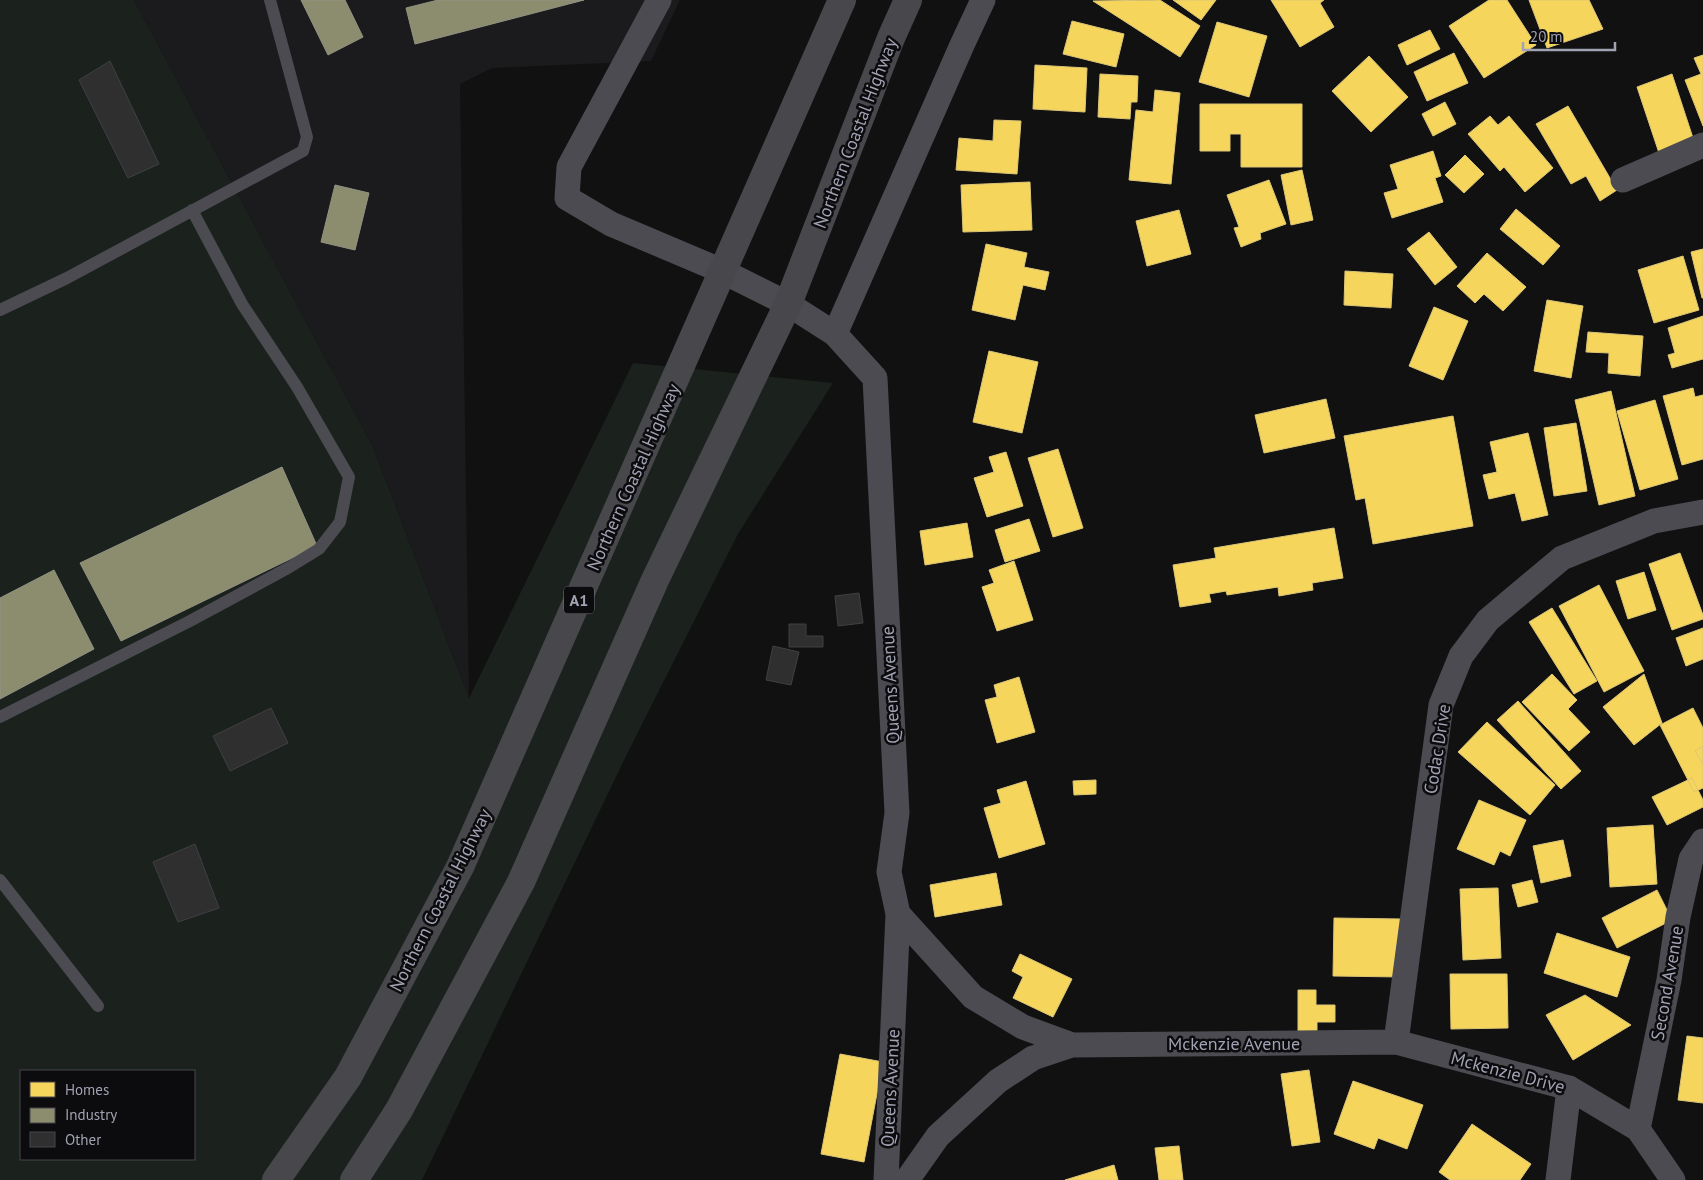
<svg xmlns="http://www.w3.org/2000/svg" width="1703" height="1180" font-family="'PT Sans',sans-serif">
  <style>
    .built { fill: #1b1b1d }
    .green { fill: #1b211d; fill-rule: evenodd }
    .homes { fill: #f6d55c; stroke: #dcc676 }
    .industry { fill: #8c8c6e; stroke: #929383 }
    .building { fill: #2f2f30; stroke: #404045 }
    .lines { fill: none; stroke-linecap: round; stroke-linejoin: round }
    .lane { stroke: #4b4b51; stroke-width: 12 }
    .street { stroke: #4b4b51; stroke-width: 25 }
    .highway { stroke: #48484c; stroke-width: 28 }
    .labels { text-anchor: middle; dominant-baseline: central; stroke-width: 5; stroke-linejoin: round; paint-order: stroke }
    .shield { fill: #0c0b0d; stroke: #747581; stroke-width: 1 }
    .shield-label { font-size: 16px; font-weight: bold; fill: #a1a2b3 }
    .street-label { font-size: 18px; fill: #a1a2b3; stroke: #0c0b0d }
  </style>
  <rect width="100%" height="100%" fill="#111"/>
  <!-- built -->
  <path class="built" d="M134,0H680L651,61L492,68L460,84L469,698L373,447Z"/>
  <!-- green -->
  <path class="green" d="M0,0H134L373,447L469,698L633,363L833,383L738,534L628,752L422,1180H0ZM21,1071H194V1159H21Z"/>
  <!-- homes -->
  <path class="homes" d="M1160,0L1200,26L1180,57L1093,1Z
    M1173,0H1216L1201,20Z
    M1271,0H1324L1320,3L1334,27L1300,47Z
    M1489,0H1507L1536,45L1484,78L1449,26Z
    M1529,0H1589L1603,29L1547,48Z
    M1072,21L1124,34L1116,67L1063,54Z
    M1217,22L1267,36L1249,97L1199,82Z
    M1430,30L1440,49L1407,65L1398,45Z
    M1454,53L1468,83L1427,101L1414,72Z
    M1703,55V126L1685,80L1701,74L1694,58Z
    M1369,56L1408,97L1371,132L1332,91Z
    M1035,65L1087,68L1085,112L1033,109Z
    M1100,74L1138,76L1137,102H1131L1130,119L1098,117Z
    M1672,74L1694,141L1659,153L1637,87Z
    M1155,90L1180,93L1171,184L1129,180L1136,110L1153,112Z
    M1445,102L1456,124L1433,136L1422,114Z
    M1200,104H1302V167H1241V134H1230V151H1200Z
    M1568,106L1617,190L1600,201L1586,176L1571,184L1536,124Z
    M1490,116L1498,125L1509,116L1553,168L1525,192L1504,167L1500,171L1468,134Z
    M994,120L1021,121L1017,174L956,170L959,138L993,141Z
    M1433,151L1441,176L1435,178L1443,202L1392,218L1384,193L1398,189L1390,165Z
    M1465,155L1484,174L1464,193L1445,175Z
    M1302,170L1313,220L1291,225L1281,175Z
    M1269,180L1286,224L1260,233L1261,239L1241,247L1234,228L1239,227L1227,195Z
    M1030,182L1032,230L963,232L961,185Z
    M1516,209L1560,246L1543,265L1500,229Z
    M1179,210L1191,254L1147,266L1136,221Z
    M1429,232L1457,267L1435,285L1407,249Z
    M986,244L1027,253L1024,267L1049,272L1045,290L1023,285L1015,320L972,310Z
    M1703,249V298H1702L1691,252Z
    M1487,253L1526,287L1503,311L1484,294L1475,303L1457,286Z
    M1683,256L1699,310L1654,323L1638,270Z
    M1345,271L1393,274L1391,308L1344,305Z
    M1547,300L1583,306L1571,378L1534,371Z
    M1434,307L1468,321L1443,380L1409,366Z
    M1703,316V359L1672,368L1668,355L1675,353L1668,328Z
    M1588,332L1643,336L1640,376L1608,373L1609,353L1586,352Z
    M989,351L1038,362L1022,433L973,422Z
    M1693,388L1695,397L1703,395V459L1682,465L1663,396Z
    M1611,391L1635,496L1599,505L1575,400Z
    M1326,399L1335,438L1264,453L1255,415Z
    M1655,400L1678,479L1640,490L1617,411Z
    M1453,416L1473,526L1373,544L1365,498L1356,500L1344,436Z
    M1576,423L1587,491L1554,496L1544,428Z
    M1528,433L1548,515L1522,521L1515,493L1489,499L1483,475L1497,472L1490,442Z
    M1058,449L1083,528L1053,537L1028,458Z
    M1006,452L1023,506L987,517L974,478L994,472L989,457Z
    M1029,519L1040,551L1005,562L995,530Z
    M967,523L973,557L925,565L920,531Z
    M1334,528L1343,578L1312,583L1313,590L1279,596L1278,587L1227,595L1226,591L1209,594L1211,602L1180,607L1173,565L1216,558L1214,548Z
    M1680,553L1703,615V619L1672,630L1649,564Z
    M1014,561L1033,620L997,631L982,587L994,583L989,570Z
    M1644,572L1656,610L1628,619L1616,581Z
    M1599,585L1644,671L1604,692L1559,606Z
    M1552,608L1597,681L1574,694L1529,622Z
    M1703,628V659L1686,666L1676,638Z
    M1552,674L1577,700L1568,709L1590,732L1569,751L1522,702Z
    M1644,674L1662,723L1634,745L1603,707Z
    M1019,677L1035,732L997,743L985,700L997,697L994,685Z
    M1518,701L1581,771L1561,789L1497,720Z
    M1693,708L1703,728V788L1694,792L1660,725Z
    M1487,722L1555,785L1530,815L1458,752Z
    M1703,746V764L1695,751Z
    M1692,778L1703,800V807L1667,825L1652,797Z
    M1096,780V794L1074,795L1073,781Z
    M1026,781L1045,844L999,858L984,808L1001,803L997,790Z
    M1479,800L1526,820L1510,856L1500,851L1494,865L1457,849Z
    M1653,825L1657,884L1610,887L1607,828Z
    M1563,840L1571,876L1541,883L1533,846Z
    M996,873L1002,905L935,917L930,885Z
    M1532,880L1538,902L1518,907L1512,885Z
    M1498,888L1501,958L1463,960L1460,889Z
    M1657,890L1672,920L1617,948L1602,918Z
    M1334,918L1402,919L1401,977L1333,976Z
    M1557,933L1630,957L1617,997L1544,973Z
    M1020,954L1072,979L1053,1017L1013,998L1023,977L1012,971Z
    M1450,974H1507L1508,1028L1451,1029Z
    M1298,990H1316V1005H1335V1022H1317V1033H1298Z
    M1585,995L1631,1025L1573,1060L1546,1015Z
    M1687,1036L1703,1038V1103L1678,1100Z
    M840,1054L883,1062L864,1162L821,1154Z
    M1309,1070L1320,1142L1292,1146L1281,1074Z
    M1353,1081L1423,1105L1407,1149L1378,1138L1374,1149L1334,1134Z
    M1472,1124L1531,1164L1520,1180H1450L1439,1172Z
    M1179,1146L1183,1180H1159L1155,1148Z
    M1114,1165L1118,1180H1065Z"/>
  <!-- industry -->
  <path class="industry" d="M301,0H345L363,37L328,55Z
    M438,0H584L415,44L406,8Z
    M335,185L369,193L355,250L321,242Z
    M282,467L317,546L121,641L80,563Z
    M54,570L94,649L0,699V598Z"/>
  <!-- building -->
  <path class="building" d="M110,61L159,164L128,178L79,80Z
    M859,593L863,623L838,626L835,596Z
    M789,624H806V636H823V647H789Z
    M773,646L799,652L791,685L766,680Z
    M271,708L288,743L230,771L213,736Z
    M195,844L219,908L178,922L153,862Z"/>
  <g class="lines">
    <!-- lane -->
    <path class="lane" d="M0,310L67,278L303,151L307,137L270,0
      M0,717L190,621L288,568L319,549L340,522L349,477L297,387L242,304L192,210
      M0,880L98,1006"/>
    <!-- street -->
    <path class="street" d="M659,0L569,167L567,198L611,224L722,271L788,304L835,334L875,378L897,813L889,872L898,914L886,1180
      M1623,180L1703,145
      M835,334L962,45L983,0
      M898,914L973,997L1023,1027L1072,1045L1396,1042L1569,1088L1638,1129L1673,1180
      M1396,1042L1441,705L1461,656L1488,620L1562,558L1654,521L1703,512
      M1638,1129L1669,980L1678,917L1691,859L1703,841
      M907,1180L938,1136L998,1081L1033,1058L1072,1045
      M1558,1180L1569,1088"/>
    <!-- highway -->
    <path class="highway" d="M276,1180L348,1077L460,867L842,0
      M354,1180L399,1110L521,882L655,580L788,304L891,38L908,0"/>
  </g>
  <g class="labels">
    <!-- shield labels -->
    <rect class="shield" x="564" y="586.5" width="30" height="27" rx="4"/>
    <g class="shield-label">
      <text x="579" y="600">A1</text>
    </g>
    <!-- street labels -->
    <g class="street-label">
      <text transform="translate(855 133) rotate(-69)">Northern Coastal Highway</text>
      <text transform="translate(633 477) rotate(-66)">Northern Coastal Highway</text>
      <text transform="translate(890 685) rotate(-93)">Queens Avenue</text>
      <text transform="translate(1437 749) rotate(-81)">Codac Drive</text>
      <text transform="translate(440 900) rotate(-63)">Northern Coastal Highway</text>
      <text transform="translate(1667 983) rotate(-80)">Second Avenue</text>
      <text x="1234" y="1043">Mckenzie Avenue</text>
      <text transform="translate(1508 1072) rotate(15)">Mckenzie Drive</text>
      <text transform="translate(890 1088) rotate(-87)">Queens Avenue</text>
    </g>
  </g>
  <!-- legend -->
  <rect x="20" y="1070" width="175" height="90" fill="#0c0b0d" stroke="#48474f"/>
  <rect x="30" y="1082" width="25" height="15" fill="#f6d55c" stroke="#48474f"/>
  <text x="65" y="1095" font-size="15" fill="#a1a2b3">Homes</text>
  <rect x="30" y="1108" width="25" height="15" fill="#8c8c6e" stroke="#48474f"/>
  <text x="65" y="1120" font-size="15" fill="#a1a2b3">Industry</text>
  <rect x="30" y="1132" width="25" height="15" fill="#2f2f30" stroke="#48474f"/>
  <text x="65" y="1145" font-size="15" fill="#a1a2b3">Other</text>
  <!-- scale -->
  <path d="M1523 42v8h92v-8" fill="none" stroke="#a1a2b3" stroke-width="2.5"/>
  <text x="1530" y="42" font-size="15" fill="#a1a2b3" stroke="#0c0b0d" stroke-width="4" paint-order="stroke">20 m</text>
</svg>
